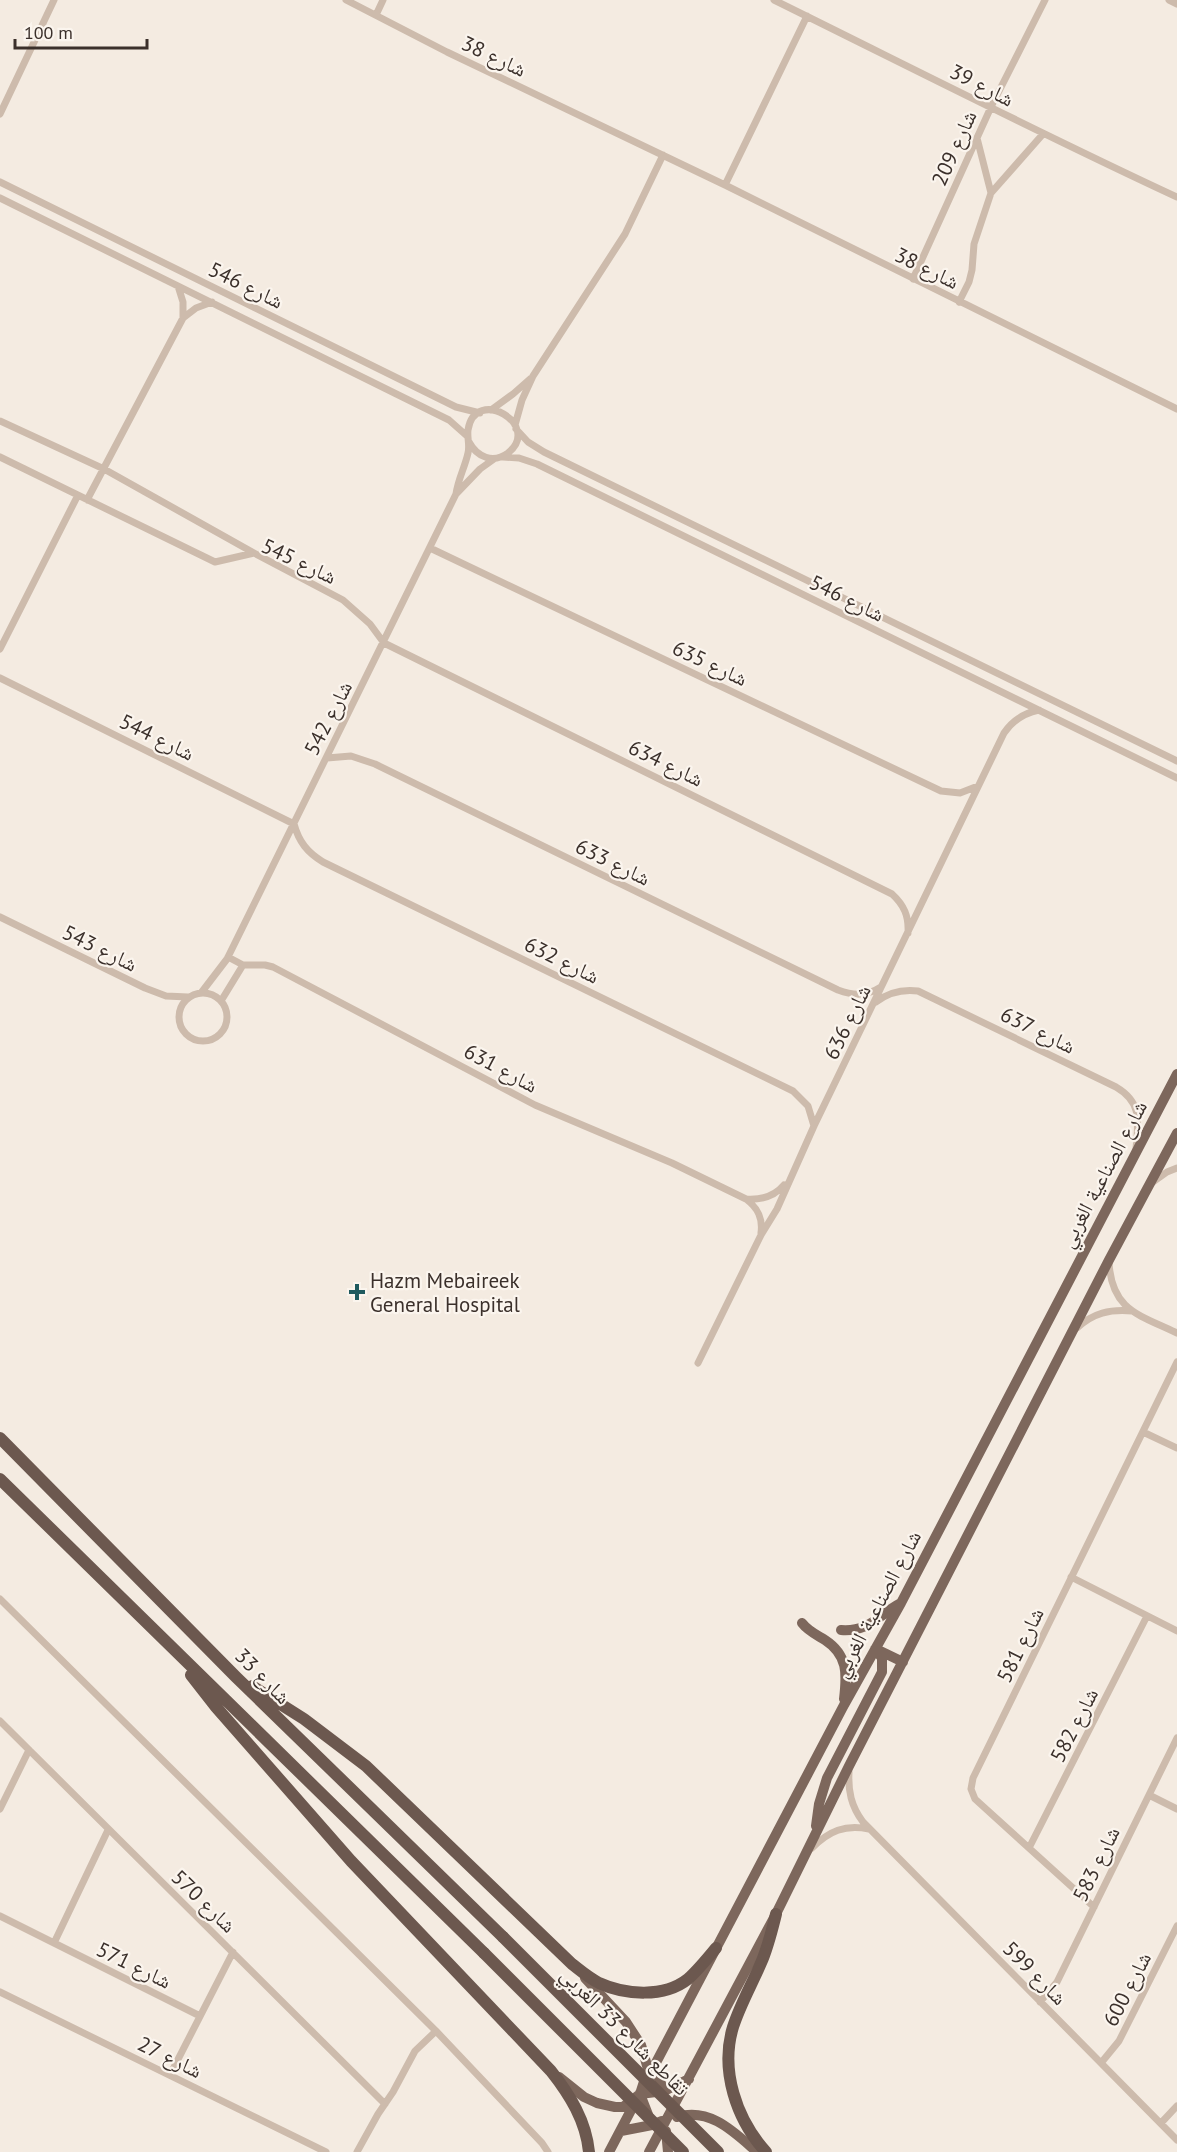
<svg xmlns="http://www.w3.org/2000/svg" width="1177" height="2152" font-family="'PT Sans','Noto Naskh Arabic',sans-serif">
  <style>
    .lines { fill: none; stroke-linecap: round; stroke-linejoin: round }
    .minor { stroke: #cdbbac; stroke-width: 7 }
    .primary { stroke: #7d675c; stroke-width: 10 }
    .trunk { stroke: #6c584f; stroke-width: 12 }
    .trunk-bridge { stroke: #6c584f; stroke-width: 12 }
    .poi-dot { fill: #1f5a5e; stroke: #fbf5ee; stroke-width: 2 }
    .labels { text-anchor: middle; dominant-baseline: central; stroke-width: 4.5; stroke-linejoin: round; paint-order: stroke }
    .street-label { font-size: 21px; fill: #3b302b; stroke: #fbf5ee }
    .poi-label { font-size: 21px; fill: #3b302b; stroke: #fbf5ee; text-anchor: start }
  </style>
  <rect width="100%" height="100%" fill="#f4ebe1"/>
  <g class="lines">
    <!-- minor -->
    <path class="minor" d="M346,0L447,52L725,185L1177,409
      M774,0C908,66 1041,134 1177,197
      M1169,0L1177,4
      M376,15L383,0
      M0,114L54,0
      M977,138L991,193
      M0,182L456,407L480,413
      M725,185L807,16
      M0,198L449,420L467,436
      M913,279L991,107L1045,0
      M178,286L183,302V318
      M959,302L969,282L972,270L974,244L991,193L1043,134
      M491,410L513,394L530,379
      M0,421L104,469L254,553
      M515,425L522,400L533,376L625,234L663,155
      M516,429L528,442L544,452L1177,761
      M0,457L215,562L254,553L343,600L370,624L384,643L892,894C904,905 909,916 908,933
      M503,457L519,458L537,464L1177,778
      M456,494L480,469L494,459
      M87,500L183,318L196,308L212,302
      M430,548L941,791L960,793L978,786
      M0,649L78,495
      M0,678L294,824C299,842 307,852 323,862L793,1091L808,1106L814,1126
      M327,758L351,756L375,764L838,990C854,996 867,996 881,987
      M0,917L145,988L166,996L188,997
      M243,965H265L273,967L535,1105L672,1163L746,1199C758,1208 763,1218 761,1233
      M179 1017a24 24 0 1 1 48 0a24 24 0 1 1-48 0Z
      M201,993L227,959L456,494C458,479 465,467 468,453C470,445 467,438 468,430C475,385 543,425 508,453C493,464 477,457 469,442
      M221,1001L243,965L228,957
      M876,1002C889,992 902,989 918,991L1116,1087C1143,1103 1138,1122 1136,1149
      M1153,1182L1167,1172L1177,1168
      M746,1199C761,1200 774,1197 784,1185
      M1109,1263C1112,1311 1140,1315 1177,1333
      M1077,1328C1093,1313 1110,1309 1132,1311
      M698,1363L761,1235L777,1209L814,1126L1004,733C1013,720 1024,713 1039,710
      M1143,1432L1177,1448
      M1071,1577L1177,1631
      M0,1599L436,2031L542,2143L548,2152
      M0,1721L385,2104
      M849,1772C848,1791 851,1806 863,1822L1177,2140
      M1149,1795L1177,1809
      M0,1809L29,1750
      M812,1848C829,1831 845,1824 869,1829
      M1029,1848L1147,1616
      M1094,1907L975,1799L971,1789L973,1778L1177,1362
      M0,1916L200,2016
      M54,1943L108,1830
      M0,1992L326,2152
      M1040,2002L1057,1982L1177,1738
      M1101,2063L1119,2041L1177,1926
      M170,2075L233,1952
      M1161,2123L1177,2106
      M357,2152L378,2114L393,2092L415,2051L436,2031"/>
    <!-- primary -->
    <path class="primary" d="M802,1623C808,1631 817,1635 825,1640C848,1655 847,1674 844,1699
      M841,1630C870,1632 878,1615 901,1603
      M876,1649L903,1662
      M816,1826L819,1804L827,1778L882,1672V1658L875,1649
      M585,1978L626,2022L641,2045L648,2069L640,2094L649,2117
      M654,2066L664,2091V2097
      M559,2077L584,2097L597,2103L615,2107H623L640,2094L664,2091L689,2079
      M677,2117C710,2107 734,2132 757,2152
      M621,2131L652,2125L662,2121
      M666,2131L668,2152
      M609,2152L844,1705L901,1603L1177,1074
      M649,2152L776,1914L849,1766L1109,1260L1177,1133"/>
    <!-- trunk -->
    <path class="trunk" d="M0,1438L236,1677L503,1937
      M0,1479L484,1953
      M191,1675L216,1707L351,1861L551,2071C570,2095 586,2121 589,2152
      M252,1686L304,1719L366,1766L572,1964C581,1971 589,1978 599,1983C625,1995 664,1998 688,1979C698,1970 707,1959 716,1948
      M766,2152C736,2119 720,2070 733,2027C740,2005 752,1984 761,1963C768,1947 772,1930 776,1914"/>
    <!-- trunk-bridge -->
    <path class="trunk-bridge" d="M503,1937L718,2152
      M484,1953L683,2152"/>
  </g>
  <!-- markers -->
  <path class="poi-dot" d="M354 1283h6v6h6v6h-6v6h-6v-6h-6v-6h6z"/>
  <g class="labels">
    <!-- street labels -->
    <g class="street-label">
      <text transform="translate(494 56) rotate(25)">شارع 38</text>
      <text transform="translate(982 85) rotate(27)">شارع 39</text>
      <text transform="translate(954 148) rotate(-66)">شارع 209</text>
      <text transform="translate(927 268) rotate(26)">شارع 38</text>
      <text transform="translate(246 285) rotate(26)">شارع 546</text>
      <text transform="translate(299 561) rotate(25)">شارع 545</text>
      <text transform="translate(847 598) rotate(26)">شارع 546</text>
      <text transform="translate(710 663) rotate(25)">شارع 635</text>
      <text transform="translate(328 718) rotate(-63)">شارع 542</text>
      <text transform="translate(157 737) rotate(26)">شارع 544</text>
      <text transform="translate(666 763) rotate(26)">شارع 634</text>
      <text transform="translate(613 862) rotate(26)">شارع 633</text>
      <text transform="translate(100 948) rotate(26)">شارع 543</text>
      <text transform="translate(562 960) rotate(26)">شارع 632</text>
      <text transform="translate(847 1022) rotate(-64)">شارع 636</text>
      <text transform="translate(1038 1030) rotate(26)">شارع 637</text>
      <text transform="translate(501 1068) rotate(28)">شارع 631</text>
      <text transform="translate(1103 1174) rotate(-62)">شارع الصناعية الغربي</text>
      <text transform="translate(877 1604) rotate(-62)">شارع الصناعية الغربي</text>
      <text transform="translate(1020 1645) rotate(-64)">شارع 581</text>
      <text transform="translate(263 1676) rotate(45)">شارع 33</text>
      <text transform="translate(1074 1725) rotate(-63)">شارع 582</text>
      <text transform="translate(1096 1864) rotate(-64)">شارع 583</text>
      <text transform="translate(204 1901) rotate(44)">شارع 570</text>
      <text transform="translate(134 1965) rotate(26)">شارع 571</text>
      <text transform="translate(1035 1973) rotate(45)">شارع 599</text>
      <text transform="translate(1127 1989) rotate(-63)">شارع 600</text>
      <text transform="translate(625 2031) rotate(45)">تقاطع شارع 33 الغربي</text>
      <text transform="translate(170 2057) rotate(26)">شارع 27</text>
    </g>
    <!-- poi labels -->
    <g class="poi-label">
      <text x="370" y="1280">Hazm Mebaireek<tspan x="370" dy="24">General Hospital</tspan></text>
    </g>
  </g>
  <!-- scale -->
  <path d="M15 39v9h132v-9" fill="none" stroke="#3b302b" stroke-width="3"/>
  <text x="24" y="39" font-size="18" fill="#3b302b" stroke="#fbf5ee" stroke-width="4.5" paint-order="stroke">100 m</text>
</svg>
